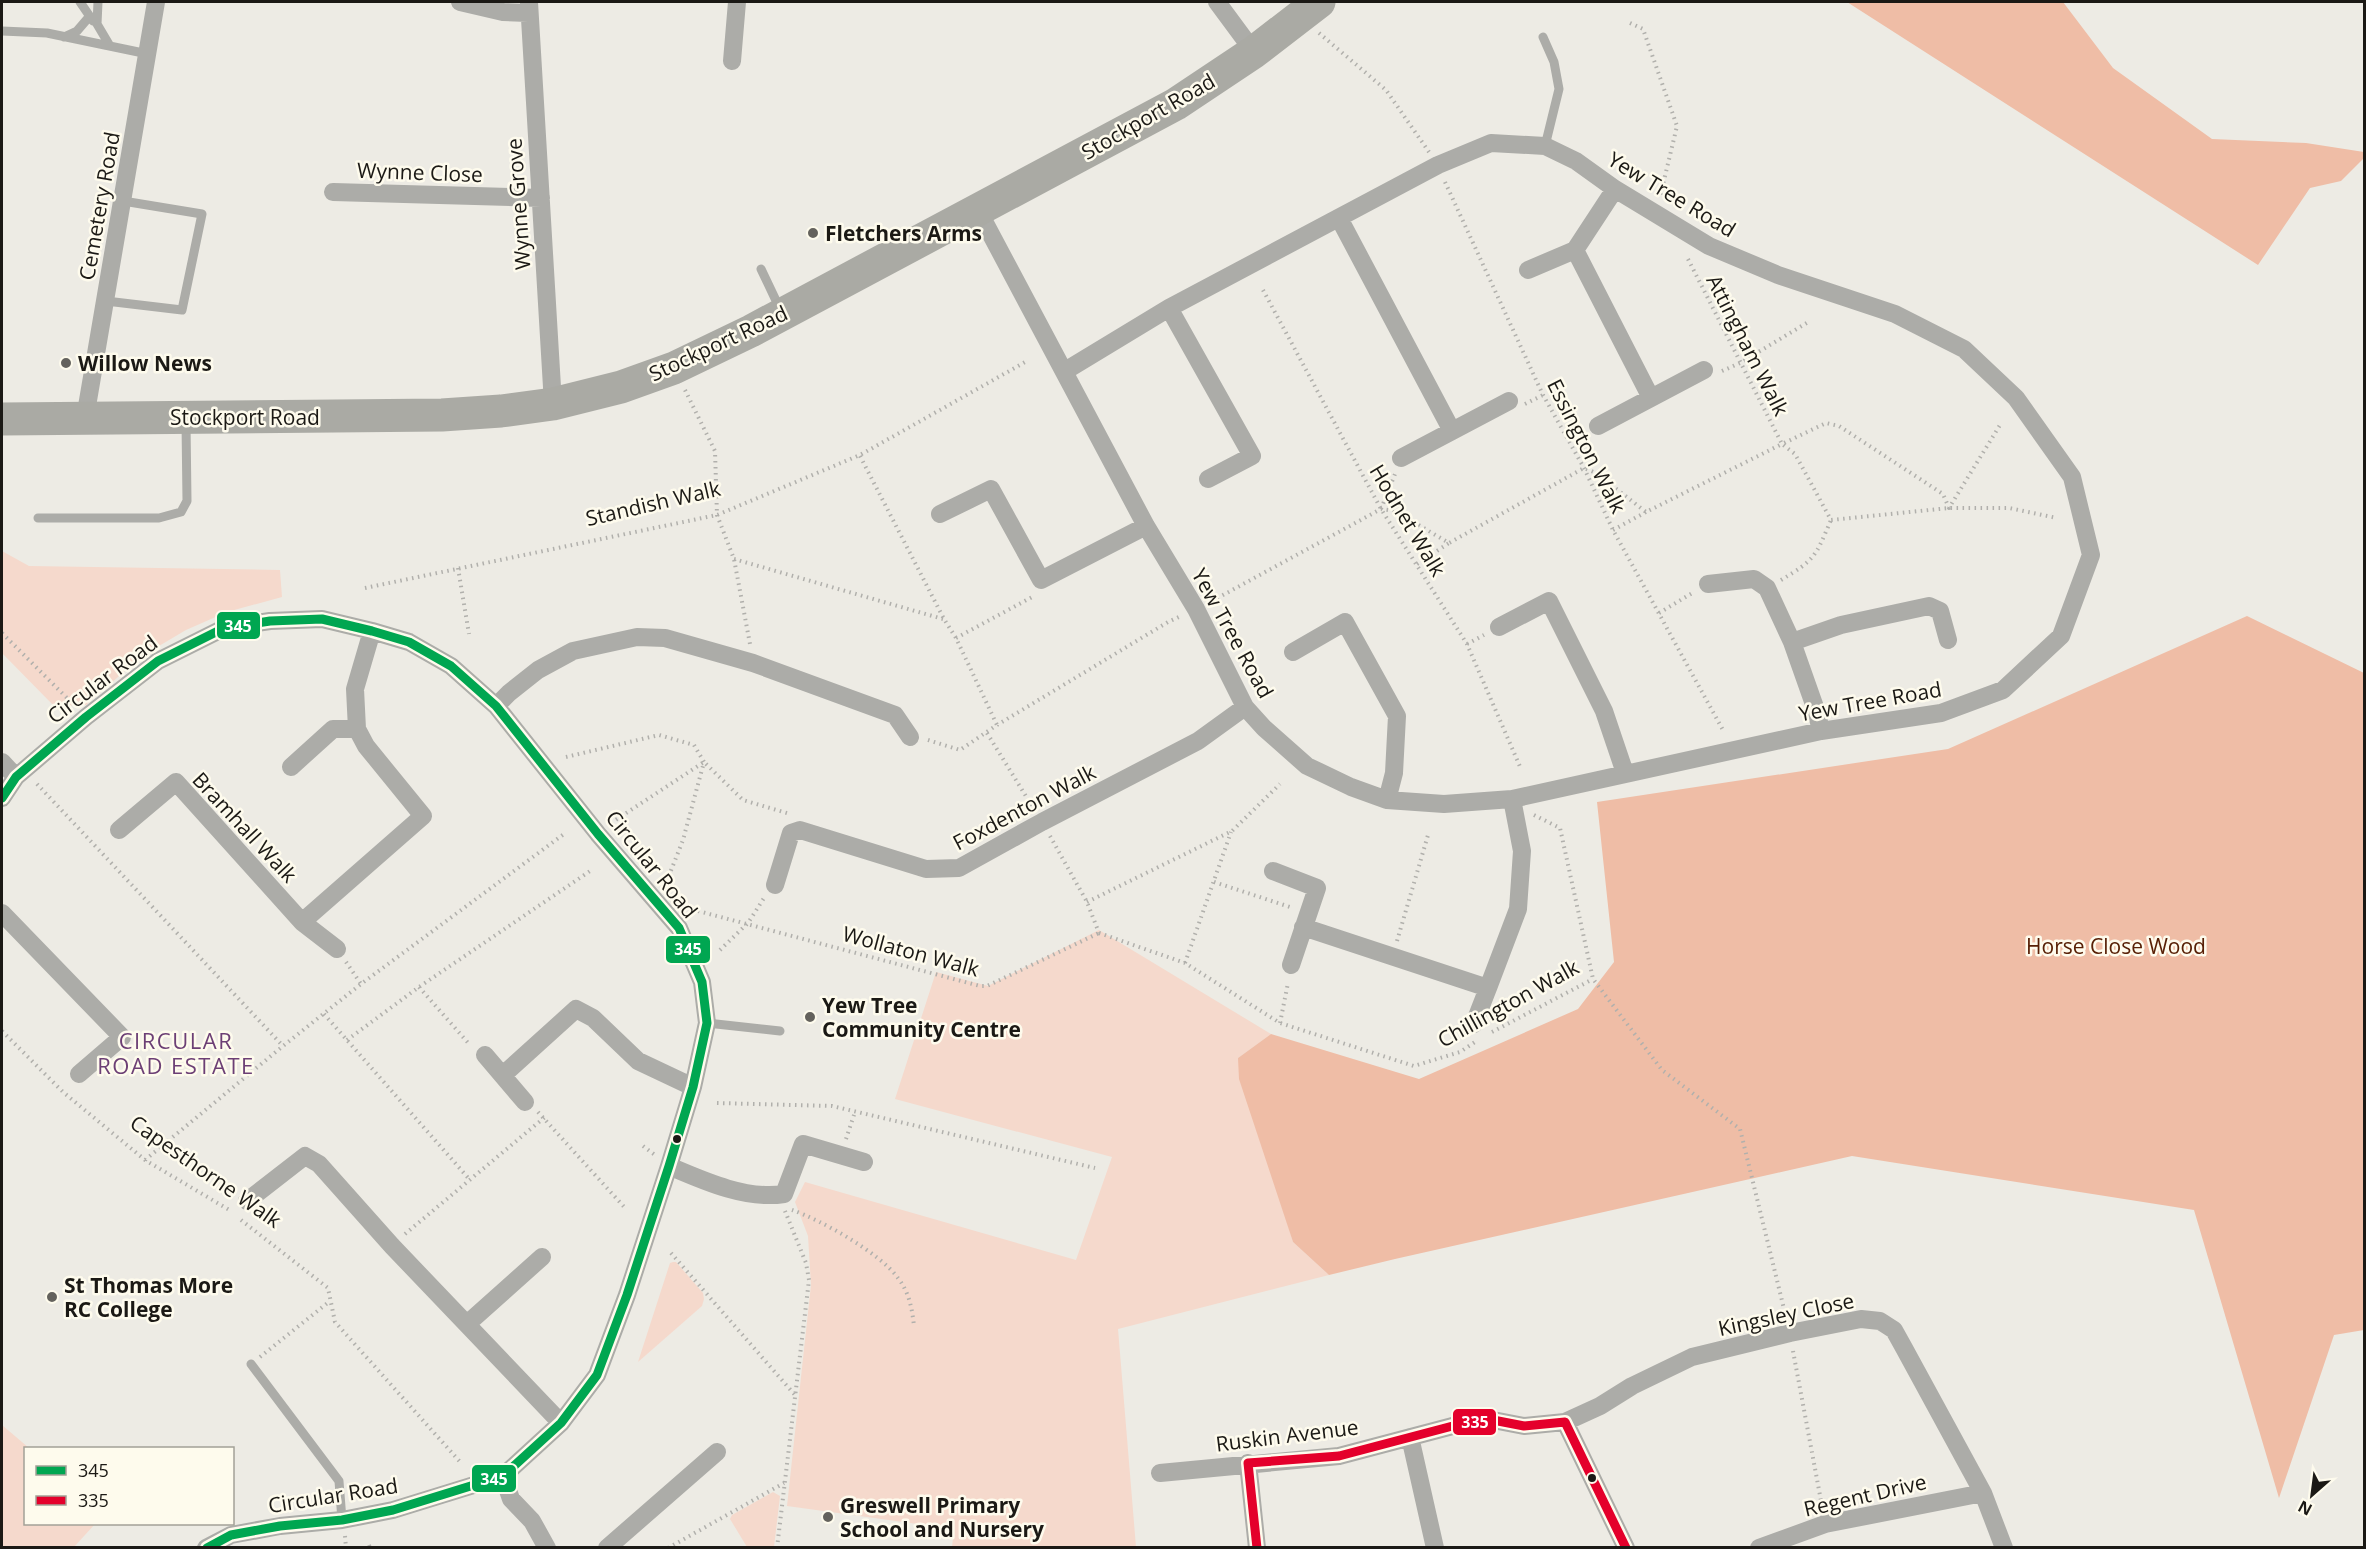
<svg xmlns="http://www.w3.org/2000/svg" width="2366" height="1549" font-family="'Open Sans',sans-serif">
  <style>
    .green { fill: #f5d9cc }
    .forest { fill: #efbda6 }
    .lines { fill: none; stroke-linecap: round; stroke-linejoin: round }
    .path { stroke: #b1b0ac; stroke-width: 4; stroke-dasharray: 1.5 4.5; stroke-linecap: butt }
    .lane { stroke: #acaca8; stroke-width: 9 }
    .street { stroke: #acaca8; stroke-width: 18 }
    .highway { stroke: #aaaaa4; stroke-width: 33 }
    .bus-1-casing { stroke: #fefbed; stroke-width: 14 }
    .bus-2-casing { stroke: #fefbed; stroke-width: 14 }
    .bus-1 { stroke: #00a651; stroke-width: 9 }
    .bus-2 { stroke: #e4002b; stroke-width: 9 }
    .poi-dot { fill: #64625d; stroke: #fefbed; stroke-width: 2 }
    .bus-dot { fill: #1b1915; stroke: #fefbed; stroke-width: 2 }
    .labels { text-anchor: middle; dominant-baseline: central; stroke-width: 5; stroke-linejoin: round; paint-order: stroke }
    .street-label { font-size: 21px; fill: #1b1915; stroke: #fefbed }
    .poi-label { font-size: 21px; font-weight: bold; fill: #1b1915; stroke: #fefbed; text-anchor: start }
    .park-label { font-size: 21px; fill: #582006; stroke: #fefbed }
    .neighbourhood-label { font-size: 22px; letter-spacing: 1.5px; fill: #6c3f75; stroke: #fefbed }
    .line-badge { stroke: #fefbed; stroke-width: 2 }
    .badge-label { font-size: 16px; text-anchor: middle; font-weight: bold; fill: #fff }
  </style>
  <rect width="100%" height="100%" fill="#edebe4"/>
  <!-- green -->
  <path class="green" d="M2,551L29,566L280,570L282,597L227,612L186,630L142,656L86,705L54,706L2,653Z
    M1099,930L1271,1034L1238,1058L1293,1242L1329,1275L1118,1329L1136,1547H952L954,1529L787,1506L811,1285L808,1236L795,1202L805,1182L1076,1260L1112,1157L895,1099L936,972L988,986Z
    M673,1262H676L703,1293L704,1299L702,1306L638,1362L670,1263Z
    M2,1425L29,1448H26V1524H95L74,1547H2Z
    M773,1492L780,1496L774,1547H747L730,1519L732,1515Z"/>
  <!-- forest -->
  <path class="forest" d="M1847,2H2063L2113,68L2212,139L2306,143L2364,152V158L2341,181L2310,188L2258,265Z
    M2247,616L2364,673V1330L2334,1335L2279,1498L2194,1210L1852,1156L1395,1259L1329,1275L1293,1242L1239,1079L1238,1058L1271,1034L1419,1079L1578,1009L1614,962L1597,802L1948,749Z"/>
  <g class="lines">
    <!-- path -->
    <path class="path" d="M1630,23L1643,29L1677,126L1660,197
      M1319,33L1386,90L1429,152
      M1445,182L1543,395L1584,468L1613,530L1724,732
      M1688,259L1782,444L1826,423L1839,426L1943,494L1949,508L2000,425
      M1263,290L1381,509L1467,644L1521,769
      M1722,371L1740,363L1810,321
      M685,390L715,451L717,515L734,559L750,644
      M1525,404L1543,395
      M1567,436L1583,429
      M860,456L944,619L956,638L997,725
      M1381,509L1395,474
      M1613,530L1646,512
      M734,559L943,619
      M1417,564L1449,543
      M458,568L469,634
      M1781,580C1816,559 1815,557 1831,520
      M365,588L717,515L860,455L1027,361
      M1212,601L1381,509L1395,511L1449,543L1584,468L1596,473L1646,512L1782,444L1795,454L1831,520L1949,508H2009L2057,518
      M1659,613L1694,592
      M2,633L73,704
      M956,638L1034,596
      M1467,644L1484,635
      M987,733L1032,806
      M928,740L960,750L997,725L1168,622L1181,616
      M566,757L659,735L694,745L704,762L683,840L670,873
      M37,784L283,1046
      M1534,815L1560,828L1593,979L1662,1070L1740,1129L1786,1317
      M611,823L704,762L743,800L790,814
      M1050,836L1087,902L1099,933
      M1214,882L1293,908
      M1087,902L1232,831L1280,784
      M698,911L980,986H987L1099,933
      M1099,933L1185,963L1280,1023L1414,1066L1460,1052L1475,1042
      M1397,941L1428,835
      M720,950L748,923L764,898
      M346,962L361,984
      M1185,963L1231,832
      M419,987L470,1045
      M324,1014L470,1180
      M1280,1023L1288,983
      M2,1031L63,1092L145,1160L231,1211
      M1492,1032L1593,979
      M347,1040L419,987L593,869
      M717,1103L832,1106L1095,1168
      M538,1112L626,1209
      M846,1139L855,1112
      M643,1146L655,1155
      M145,1160L283,1046L361,984L564,834
      M792,1210C821,1220 880,1253 898,1278C909,1292 912,1308 914,1326
      M241,1220L328,1288L335,1322L462,1464
      M405,1234L545,1117
      M671,1253L795,1395
      M1793,1351L1822,1506
      M260,1357L330,1301
      M345,1536L346,1548
      M369,1545L370,1548
      M668,1548L784,1483
      M777,1548L809,1280L806,1263L785,1211"/>
    <!-- lane -->
    <path class="lane" d="M80,2L93,21
      M98,2L97,24L110,46
      M2,31L47,33L148,54
      M64,37L77,31L89,17
      M1543,37L1554,62L1559,89L1545,146
      M761,269L780,309
      M106,301L182,310L202,214L123,201
      M38,518H159L181,512L187,501L186,423
      M707,1023L780,1031
      M251,1364L339,1481L342,1520"/>
    <!-- street -->
    <path class="street" d="M460,2L503,12L528,13
      M529,2L553,404
      M1217,2L1254,52
      M732,61L737,2
      M1615,189L1575,250L1651,398
      M333,192L541,198
      M978,210L1146,526L1196,609L1245,707L1264,728L1307,766L1351,787L1387,800L1444,804L1512,799L1821,731L1941,713L2003,690L2061,636L2091,555L2072,477L2016,398L1964,349L1895,314L1778,275L1709,246L1615,189L1576,161L1545,146L1491,143L1438,165L1169,308L1065,371
      M1339,218L1452,431
      M1528,270L1575,250
      M1169,308L1252,456L1208,479
      M85,418L156,2
      M1598,426L1704,370
      M1401,458L1509,401
      M940,514L991,489L1041,580L1146,526
      M1708,584L1754,579L1767,588L1792,642L1816,710L1821,731
      M1499,627L1549,601L1604,711L1625,773
      M1792,642L1841,625L1929,606L1940,611L1948,640
      M1293,652L1345,622L1397,716L1394,773L1387,800
      M496,706L509,693L538,670L573,651L637,637L665,638L753,663L895,715L910,737
      M2,762L16,777
      M291,767L333,729H357
      M2,798L16,777L86,717L158,661L224,628L270,621L322,619L372,631L409,642L451,666L496,706L598,834L679,928L702,982L707,1023L693,1087L669,1166L627,1295L597,1375L561,1423L503,1476L393,1510L342,1520L280,1526L231,1535L206,1548
      M119,830L176,782L302,922L337,949
      M1273,871L1317,888L1291,965
      M775,885L791,833L800,830L926,869L959,868L1042,822L1198,741L1245,707
      M2,913L122,1037L79,1074
      M302,922L423,816L366,746L357,729L355,689L372,631
      M1303,927L1488,988L1518,909L1522,851L1512,799
      M1474,1024L1488,988
      M485,1055L525,1102
      M503,1075L576,1009L593,1018L638,1061L693,1087
      M669,1166C704,1181 746,1200 784,1194L803,1144L864,1162
      M247,1201L305,1156L319,1164L392,1246L561,1423
      M467,1324L542,1257
      M1565,1422L1600,1406L1632,1386L1692,1357L1790,1333L1861,1319L1880,1321L1894,1330L1904,1348L1983,1493L2004,1548
      M1410,1437L1435,1548
      M1248,1463L1257,1548
      M1160,1473L1339,1456L1464,1423L1493,1420L1524,1426L1565,1422L1626,1548
      M503,1476L511,1499L532,1521L547,1548
      M607,1548L717,1452
      M1759,1548L1825,1524L1983,1493"/>
    <!-- highway -->
    <path class="highway" d="M2,419L442,415L501,411L553,404L621,387L674,368L751,331L1176,104L1254,52L1319,2"/>
    <!-- bus-1 casing -->
    <g class="bus-1-casing">
      <path id="bus-1" d="M2,798L16,777L86,717L158,661L224,628L270,621L322,619L372,631L409,642L451,666L496,706L598,834L679,928L702,982L707,1023L693,1087L669,1166L627,1295L597,1375L561,1423L503,1476L393,1510L342,1520L280,1526L231,1535L207,1548"/>
    </g>
    <!-- bus-2 casing -->
    <g class="bus-2-casing">
      <path id="bus-2" d="M1248,1463L1339,1456L1464,1423L1493,1420L1524,1426L1565,1422L1626,1548
        M1248,1463L1257,1548"/>
    </g>
    <!-- bus-1 -->
    <use href="#bus-1" class="bus-1"/>
    <!-- bus-2 -->
    <use href="#bus-2" class="bus-2"/>
  </g>
  <!-- markers -->
  <g class="poi-dot">
    <circle cx="813" cy="233" r="6"/>
    <circle cx="66" cy="363" r="6"/>
    <circle cx="810" cy="1017" r="6"/>
    <circle cx="52" cy="1297" r="6"/>
    <circle cx="828" cy="1517" r="6"/>
  </g>
  <g class="bus-dot">
    <circle cx="677" cy="1139" r="5"/>
    <circle cx="1592" cy="1478" r="5"/>
  </g>
  <g class="labels">
    <!-- street labels -->
    <g class="street-label">
      <text transform="translate(1148 116) rotate(-30)">Stockport Road</text>
      <text transform="translate(420 172) rotate(2)">Wynne Close</text>
      <text transform="translate(1672 194) rotate(31)">Yew Tree Road</text>
      <text transform="translate(518 204) rotate(-94)">Wynne Grove</text>
      <text transform="translate(99 206) rotate(-80)">Cemetery Road</text>
      <text transform="translate(718 343) rotate(-25)">Stockport Road</text>
      <text transform="translate(1748 345) rotate(63)">Attingham Walk</text>
      <text x="245" y="417">Stockport Road</text>
      <text transform="translate(1587 446) rotate(63)">Essington Walk</text>
      <text transform="translate(653 503) rotate(-13)">Standish Walk</text>
      <text transform="translate(1408 520) rotate(59)">Hodnet Walk</text>
      <text transform="translate(1233 633) rotate(61)">Yew Tree Road</text>
      <text transform="translate(102 679) rotate(-37)">Circular Road</text>
      <text transform="translate(1870 701) rotate(-10)">Yew Tree Road</text>
      <text transform="translate(1024 807) rotate(-28)">Foxdenton Walk</text>
      <text transform="translate(245 827) rotate(47)">Bramhall Walk</text>
      <text transform="translate(652 864) rotate(51)">Circular Road</text>
      <text transform="translate(911 951) rotate(15)">Wollaton Walk</text>
      <text transform="translate(1508 1003) rotate(-29)">Chillington Walk</text>
      <text transform="translate(206 1171) rotate(35)">Capesthorne Walk</text>
      <text transform="translate(1786 1314) rotate(-12)">Kingsley Close</text>
      <text transform="translate(1287 1435) rotate(-7)">Ruskin Avenue</text>
      <text transform="translate(333 1495) rotate(-9)">Circular Road</text>
      <text transform="translate(1865 1495) rotate(-13)">Regent Drive</text>
    </g>
    <!-- poi labels -->
    <g class="poi-label">
      <text x="825" y="233">Fletchers Arms</text>
      <text x="78" y="363">Willow News</text>
      <text x="822" y="1005">Yew Tree<tspan x="822" dy="24">Community Centre</tspan></text>
      <text x="64" y="1285">St Thomas More<tspan x="64" dy="24">RC College</tspan></text>
      <text x="840" y="1505">Greswell Primary<tspan x="840" dy="24">School and Nursery</tspan></text>
    </g>
    <!-- park labels -->
    <g class="park-label">
      <text x="2116" y="946">Horse Close Wood</text>
    </g>
    <!-- neighbourhood labels -->
    <g class="neighbourhood-label">
      <text x="176" y="1040">CIRCULAR<tspan x="176" dy="25">ROAD ESTATE</tspan></text>
    </g>
  </g>
  <g class="line-badge">
    <rect x="216" y="611" width="45" height="29" rx="6" fill="#00a651"/>
    <rect x="665" y="935" width="46" height="29" rx="6" fill="#00a651"/>
    <rect x="1452" y="1408" width="45" height="28" rx="6" fill="#e4002b"/>
    <rect x="471" y="1464" width="46" height="29" rx="6" fill="#00a651"/>
  </g>
  <g class="badge-label">
    <text x="238" y="632">345</text>
    <text x="688" y="955">345</text>
    <text x="1475" y="1428">335</text>
    <text x="494" y="1485">345</text>
  </g>
  <!-- border -->
  <rect width="2366" height="1549" fill="none" stroke="#1b1915" stroke-width="6"/>
  <!-- legend -->
  <rect x="24" y="1447" width="210" height="78" fill="#fefbed" stroke="#a3a197" stroke-width="1.5"/>
  <rect x="36" y="1466" width="30" height="9" fill="#00a651" stroke="#a3a197" stroke-width="1.5"/>
  <text x="78" y="1477" font-size="18" fill="#1b1915">345</text>
  <rect x="36" y="1496" width="30" height="9" fill="#e4002b" stroke="#a3a197" stroke-width="1.5"/>
  <text x="78" y="1507" font-size="18" fill="#1b1915">335</text>
  <!-- north arrow -->
  <g transform="translate(2312 1495) rotate(208)" stroke="#fefbed" stroke-width="4.5" paint-order="stroke">
  <path d="M0-4.5L10 22L0 15L-10 22Z" fill="#1b1915"/>
  <text y="-9" font-size="16" font-weight="bold" text-anchor="middle" fill="#1b1915">N</text>
  </g>
</svg>
